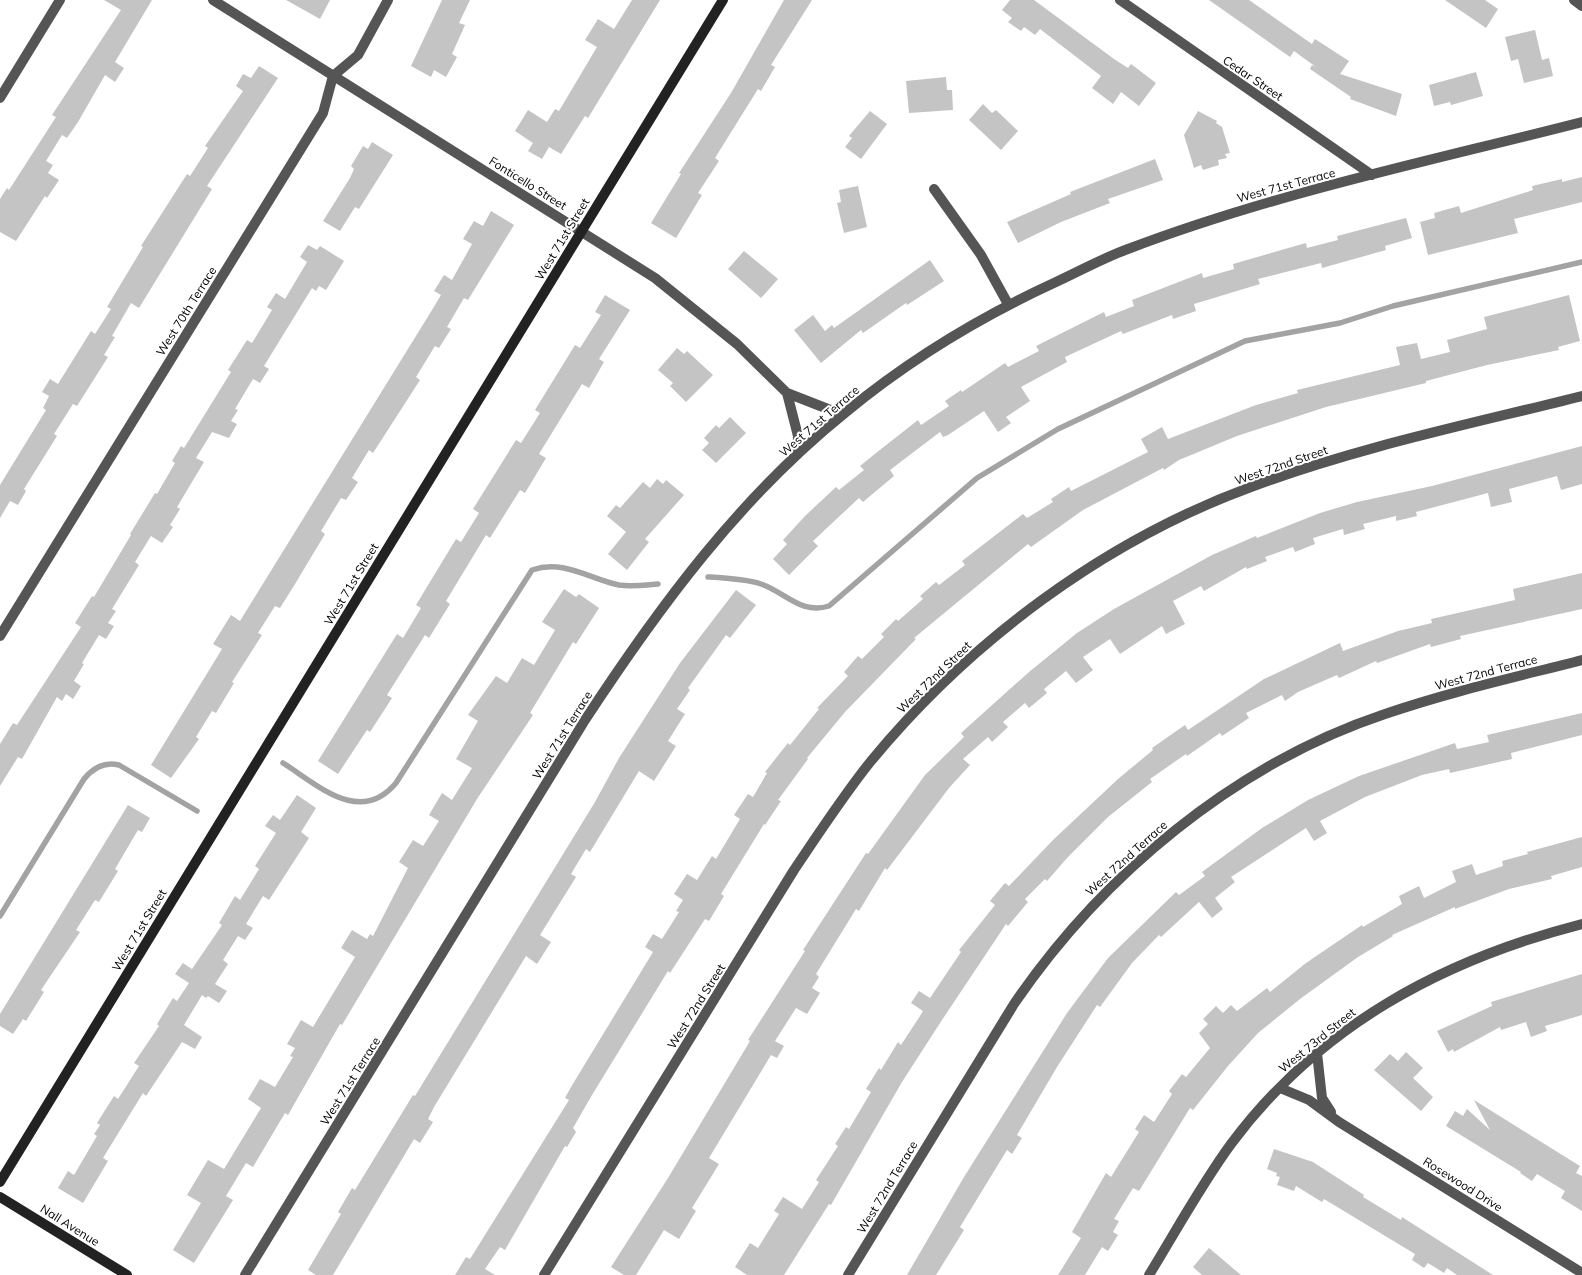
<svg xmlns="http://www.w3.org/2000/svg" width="1582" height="1275" font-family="Mulish,sans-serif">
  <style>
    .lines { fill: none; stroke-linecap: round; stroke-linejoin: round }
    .stream { stroke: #a3a3a3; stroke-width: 5.5 }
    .building { fill: #c4c4c4 }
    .street { stroke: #555; stroke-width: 10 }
    .secondary { stroke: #222; stroke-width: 10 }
    .labels { text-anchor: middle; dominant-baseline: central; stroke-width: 4; stroke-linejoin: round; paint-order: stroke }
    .street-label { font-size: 12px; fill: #000; stroke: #fff }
  </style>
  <rect width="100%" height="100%" fill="#fff"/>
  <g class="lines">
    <!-- stream -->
    <path class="stream" d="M708,577C725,578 745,579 761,584C785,592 801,615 829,606L977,478L1058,429L1245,341L1340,323L1393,306L1582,262
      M283,763C318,785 360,826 396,783L532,570C564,559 589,579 619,585C632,587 645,585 658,584
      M0,916L84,779C93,768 104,761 119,765L197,811"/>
  </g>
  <!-- building -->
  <path class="building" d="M104,0H152L115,62L124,68L115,82L105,75L78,122L67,138L62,135L46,161L53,165L48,173L59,180L47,198L45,196L16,241L0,232V199L7,188L9,190L38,145L56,117L52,115L121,10Z
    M286,0H330L320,19Z
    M442,0H470L459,23L465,25L452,54L457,57L446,77L434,70L431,77L411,66Z
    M632,0H660L588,118L585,116L561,154L549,147L542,159L528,151L533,143L515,131L528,110L547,122L555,109L559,111L597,47L585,40L598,19L614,29Z
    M784,0H812L771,65L775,67L761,91L758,89L715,158L719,161L698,193L702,195L676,238L651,223L681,174L679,173L731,93Z
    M1010,0H1034L1114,59L1128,68L1131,64L1156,83L1139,106L1121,92L1113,104L1092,88L1101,76L1040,29L1035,35L1024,27L1021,31L1008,22L1012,18L1002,10Z
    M1209,0H1249L1312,44L1315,39L1349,61L1340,74L1402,94L1396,116L1350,99L1351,97L1310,69L1312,65L1316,67L1294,51L1290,57Z
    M1445,0H1485L1498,9L1486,28Z
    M1535,30L1542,60L1549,58L1553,76L1524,83L1518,59L1511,61L1505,37Z
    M259,66L278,78L207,186L212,189L139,308L131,303L112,336L115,337L104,355L108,357L77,406L73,404L54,434L57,436L24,489L26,491L18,505L10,501L0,518V485L46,410L43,408L49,396L42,392L50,379L58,384L91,331L95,334L111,309L107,307L143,247L141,246L187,174L190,176L208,148L205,146L243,91L236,86L243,74L251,78Z
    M1476,72L1483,96L1451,105L1450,102L1434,106L1429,85Z
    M946,77L947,90H952L953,110L909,113L906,81Z
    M983,104L992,113L996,110L1018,131L1001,150L969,120Z
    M870,111L887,124L861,159L845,147L852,138L849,136Z
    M1198,111L1217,121L1216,123L1222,127L1230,153L1225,154L1227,158L1218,160L1219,165L1203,170L1201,165L1194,168L1184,135Z
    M372,142L393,155L359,209L355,207L340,231L323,221L350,178L354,169L351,166L363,146L368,149Z
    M1155,159L1163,180L1108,199L1110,203L1061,222L1018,243L1007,222L1071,194L1070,192Z
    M1582,177V202L1514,219L1518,233L1428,255L1420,222L1435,218L1434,213L1459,206L1461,213L1533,190L1532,186L1562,179V182Z
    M858,186L867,227L844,233L837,203L841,202L839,190Z
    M491,211L514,225L468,300L464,298L447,327L451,329L439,348L435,346L416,377L420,380L402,408L373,453L369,450L352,478L358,482L346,500L341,498L321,531L325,534L295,584L280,608L275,606L258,633L262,635L232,682L234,683L216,713L212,711L196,737L199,739L171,778L151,765L222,649L213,644L231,615L240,621L432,310L441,295L434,291L444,275L452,280L472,244L463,239L474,221L483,226Z
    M1406,218L1412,238L1385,246L1386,250L1322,268L1321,263L1258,279L1260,284L1194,304L1196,311L1173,319L1172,315L1123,334L1121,331L1065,357L1067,362L1021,387L1030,401L1006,417L1011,423L998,432L984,411L948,435L943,437L940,432L890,470L894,476L863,502L859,498L813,541L818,546L789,575L773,559L787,544L783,540L805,516L836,487L839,490L864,470L860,466L876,453L918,420L921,425L949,406L945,401L961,390L962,392L1005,363L1008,367L1039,351L1036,346L1104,312L1106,317L1134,306L1132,300L1202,273L1203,278L1234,269L1233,264L1306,243L1307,248L1338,240L1337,236Z
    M308,245L317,250L320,246L344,261L326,290L319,286L316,291L312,288L264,366L269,369L260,383L253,379L235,409L238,410L231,421L237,424L229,438L212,432L196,458L204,462L177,507L180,509L170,525L173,527L162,543L151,536L135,562L139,565L112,609L116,611L108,623L114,626L106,639L99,635L82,663L84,664L74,681L81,686L73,699L66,694L62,701L57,697L22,759L18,757L0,786V744L13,723L17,725L81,627L75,623L92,596L94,597L131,535L130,534L155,493L157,494L175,463L172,461L181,446L184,448L231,372L228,370L247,340L252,343L272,310L267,307L276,293L285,299L307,262L300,257Z
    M744,251L778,279L761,298L728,269Z
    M930,260L944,281L907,305L906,303L863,333L861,330L821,363L794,330L813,315L825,331L832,325L834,328Z
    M605,295L630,310L599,359L604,362L589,388L582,384L539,454L546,458L525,493L520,490L490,538L486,535L446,601L450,604L429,638L425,635L387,695L392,698L370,732L367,730L338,774L318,761L397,634L403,638L421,608L416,605L456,539L461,542L479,513L473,509L516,440L521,443L540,413L535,410L575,345L580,348L601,315L595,312Z
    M1569,295L1580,341L1558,347L1559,350L1487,365L1426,381V383L1326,407L1237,436L1179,460L1164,470L1163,468L1083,510L1031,547L1028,544L914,638L916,639L845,712L807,758L808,759L778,800L781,801L765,825L764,824L721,894L724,896L709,921L705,919L670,973L668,971L592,1095L573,1128L576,1132L567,1147L565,1146L505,1250L500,1247L485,1269L495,1275H455L466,1257L470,1259L569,1100L565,1098L571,1087L653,952L645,947L653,934L662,939L679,912L676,911L683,900L674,894L687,874L697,880L712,856L716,859L740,819L734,815L748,794L753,797L767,773L765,772L780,753L788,743L790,745L819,709L817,708L848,676L844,672L858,656L862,659L884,637L881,634L896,619L898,621L923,599L920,596L936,582L939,585L965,565L962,561L1023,514L1027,518L1053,502L1051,499L1069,487L1071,491L1148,452L1141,439L1162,427L1168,439L1256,405L1298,393L1297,390L1400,365L1396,347L1417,343L1421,359L1450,352L1447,340L1487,329L1484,317Z
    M677,348L684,354L687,351L713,375L686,402L670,386L673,383L658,370Z
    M730,417L746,433L716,463L702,450L709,443L704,438L716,425L719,428Z
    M1582,446V484L1561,490L1557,476L1509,489L1512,502L1491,507L1488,493L1416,512L1417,516L1396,521V516L1363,524L1365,529L1344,535L1343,529L1313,538L1315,544L1295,552L1293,547L1265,557L1267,561L1247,569L1246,567L1204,591L1201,586L1173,601L1185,624L1166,634L1162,626L1120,654L1110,639L1083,657L1093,670L1076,683L1066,671L1044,689L1047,693L1029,708L1025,703L1003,722L1008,727L992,742L988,737L963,759L970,765L949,788L887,870L885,868L859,911L856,909L816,974L819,977L812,988L820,993L807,1014L796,1008L775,1041L784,1046L777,1058L771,1055L709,1158L719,1164L692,1208L696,1211L679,1239L664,1230L636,1275H624L611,1267L668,1178L750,1041L748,1040L805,951L803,950L866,853L868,854L925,775L964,737L961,733L1029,672L1077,633L1114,609L1212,555L1256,536L1257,538L1320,513L1357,502L1432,486Z
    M657,479L663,484L666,480L684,495L645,539L649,542L627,570L608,554L626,532L607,516L616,505L620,508L643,482L650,488Z
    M1582,573V609L1460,636L1461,639L1431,647L1430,644L1377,663L1376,661L1339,678L1337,675L1298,692L1285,701L1282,695L1246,713L1249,718L1222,736L1220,733L1187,756L1186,754L1150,779L1152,782L1108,817L1067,858L1047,881L1045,879L1025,899L1028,902L1008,926L1006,924L942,1020L902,1082L831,1205L829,1204L784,1275H747L735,1267L750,1243L758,1248L779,1214L774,1211L783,1197L802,1209L819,1182L816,1180L838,1146L835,1144L846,1127L849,1129L871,1092L866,1089L879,1068L881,1070L898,1042L901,1045L920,1016L923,1011L911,1003L919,991L930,998L961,952L959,950L995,905L990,901L1005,883L1009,886L1053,840L1118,779L1153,750L1152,748L1185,725L1188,730L1264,679L1340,643L1343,651L1398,631L1432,623L1431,619L1515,600L1513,589Z
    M564,589L576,597L579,594L599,608L576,644L573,642L530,713L533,715L477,799L342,1025L340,1024L288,1115L285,1113L253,1167L246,1163L226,1196L233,1200L194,1263L173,1250L201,1203L187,1195L208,1160L224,1169L261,1108L248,1099L260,1079L275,1087L293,1057L290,1056L295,1048L287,1044L301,1020L313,1027L355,957L341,948L352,930L367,939L370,934L373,936L408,868L399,862L413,840L423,846L439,821L429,815L442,793L452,800L472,768L456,759L478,721L468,715L496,676L507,683L522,658L534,665L555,630L542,622Z
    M736,590L756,605L730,638L726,635L688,688L690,690L677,709L685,714L668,741L676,746L654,781L639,771L590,852L586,849L571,874L576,877L540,935L551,942L537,964L526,956L434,1107L428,1119L433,1122L420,1143L414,1139L333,1275H316L308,1270L341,1214L338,1212L352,1188L355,1190L413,1095L415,1096L595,802L619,758L680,663Z
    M1582,713V735L1511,753L1512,759L1450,773L1449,769L1422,775L1365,797L1320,821L1327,833L1314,841L1306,828L1231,877L1235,882L1215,898L1223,909L1212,918L1199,902L1161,937L1159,935L1132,963L1100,1007L1097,1005L1057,1067L1017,1135L1022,1138L1012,1154L1007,1150L960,1227L964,1230L936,1275H907L964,1177L1067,1013L1108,958L1176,892L1179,895L1205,876L1202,872L1262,828L1308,800L1359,776L1455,743L1457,749L1489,742L1487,735Z
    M297,795L316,808L301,832L309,838L269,900L263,896L246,924L253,928L245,940L238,936L223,960L228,964L215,984L227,991L219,1003L208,996L206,998L202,995L184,1025L202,1037L195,1049L182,1042L146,1096L143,1093L103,1158L108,1161L83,1203L58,1188L68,1171L74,1175L97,1136L94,1134L100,1125L97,1123L114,1096L118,1099L139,1066L134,1063L159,1026L157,1024L173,998L177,1001L189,983L175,974L183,963L192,969L222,925L219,923L235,896L240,900L259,869L255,866L276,833L265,826L273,815L280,820Z
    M128,805L150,818L142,832L138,830L115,869L118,871L99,902L95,900L76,930L80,932L41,990L44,992L26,1021L23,1019L13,1034L0,1026V1014Z
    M1582,837V867L1551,876L1552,879L1509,889L1455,909V907L1392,935L1393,936L1358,957L1300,999L1258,1033L1228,1066L1193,1110L1190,1108L1139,1191L1133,1188L1114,1219L1119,1221L1113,1232L1118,1235L1108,1251L1102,1247L1085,1275H1058L1081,1238L1072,1232L1106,1173L1111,1177L1139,1132L1135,1129L1144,1115L1154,1122L1172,1094L1169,1091L1182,1074L1186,1077L1210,1048L1199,1033L1208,1024L1203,1019L1216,1006L1223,1013L1231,1005L1237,1011L1267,988L1270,992L1306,963L1362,925L1363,927L1402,904L1399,896L1419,886L1424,898L1456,882L1452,871L1472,864L1476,875L1503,866L1502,861L1528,854L1527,852Z
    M1582,974V1015L1545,1026L1547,1031L1531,1037L1526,1022L1501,1030L1500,1027L1454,1052L1453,1049L1448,1052L1437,1031L1492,1006L1491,1002Z
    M1406,1052L1423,1068L1413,1078L1433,1097L1421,1111L1374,1070L1390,1054L1398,1061Z
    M1474,1100L1580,1166L1576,1173L1582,1176V1211L1561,1198L1565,1191L1537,1174L1532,1181L1520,1173L1521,1172L1446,1126L1455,1111L1463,1116L1467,1109L1490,1130Z
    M1274,1149L1313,1162L1364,1195L1363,1197L1401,1220L1402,1217L1493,1275H1457L1447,1268L1444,1273L1428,1263L1424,1268L1412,1260L1415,1254L1324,1199L1322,1202L1296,1186L1294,1191L1277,1185L1280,1177L1276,1176L1277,1173L1267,1169Z
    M1209,1248L1241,1275H1202L1193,1267Z"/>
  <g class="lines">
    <!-- street -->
    <path class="street" d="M213,0L655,278L737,344L787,393L828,409L844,413
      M1120,0L1372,175
      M1574,0L1582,6
      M0,98L60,0
      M934,189L981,255L1008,304
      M787,393L798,436L797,455
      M0,636L323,113L333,76L358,55L388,0
      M1317,1053L1322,1098L1331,1112
      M1280,1088L1309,1100L1339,1122L1582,1273
      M245,1275L585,720C659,607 740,497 846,412C909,360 982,316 1056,282C1080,271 1103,258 1128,249C1275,193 1430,161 1582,122
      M544,1275L794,870C819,833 843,796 871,761C970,641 1104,541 1251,487C1358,447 1471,424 1582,396
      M848,1275L1014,1004C1102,875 1235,764 1385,714C1449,692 1516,677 1582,660
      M1149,1275C1176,1231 1201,1185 1231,1144C1319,1026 1442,960 1582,924"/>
    <!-- secondary -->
    <path class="secondary" d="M0,1182L723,0
      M0,1197L127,1275"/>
  </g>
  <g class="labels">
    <!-- street labels -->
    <g class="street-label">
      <text transform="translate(1253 78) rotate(34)">Cedar Street</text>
      <text transform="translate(528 183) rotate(32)">Fonticello Street</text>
      <text transform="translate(1286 185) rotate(-15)">West 71st Terrace</text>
      <text transform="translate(562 239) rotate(-59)">West 71st Street</text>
      <text transform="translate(186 311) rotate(-58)">West 70th Terrace</text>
      <text transform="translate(819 421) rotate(-41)">West 71st Terrace</text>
      <text transform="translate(1281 465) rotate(-19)">West 72nd Street</text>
      <text transform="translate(351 584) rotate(-59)">West 71st Street</text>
      <text transform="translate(1486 672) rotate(-15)">West 72nd Terrace</text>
      <text transform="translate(934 677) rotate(-44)">West 72nd Street</text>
      <text transform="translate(562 735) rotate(-58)">West 71st Terrace</text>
      <text transform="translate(1126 858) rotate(-42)">West 72nd Terrace</text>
      <text transform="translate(139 930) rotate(-59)">West 71st Street</text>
      <text transform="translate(696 1006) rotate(-58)">West 72nd Street</text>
      <text transform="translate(1317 1040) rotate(-39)">West 73rd Street</text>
      <text transform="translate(350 1081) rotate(-58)">West 71st Terrace</text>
      <text transform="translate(1463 1184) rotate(32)">Rosewood Drive</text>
      <text transform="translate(887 1187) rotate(-59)">West 72nd Terrace</text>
      <text transform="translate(70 1225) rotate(32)">Nall Avenue</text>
    </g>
  </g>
</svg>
